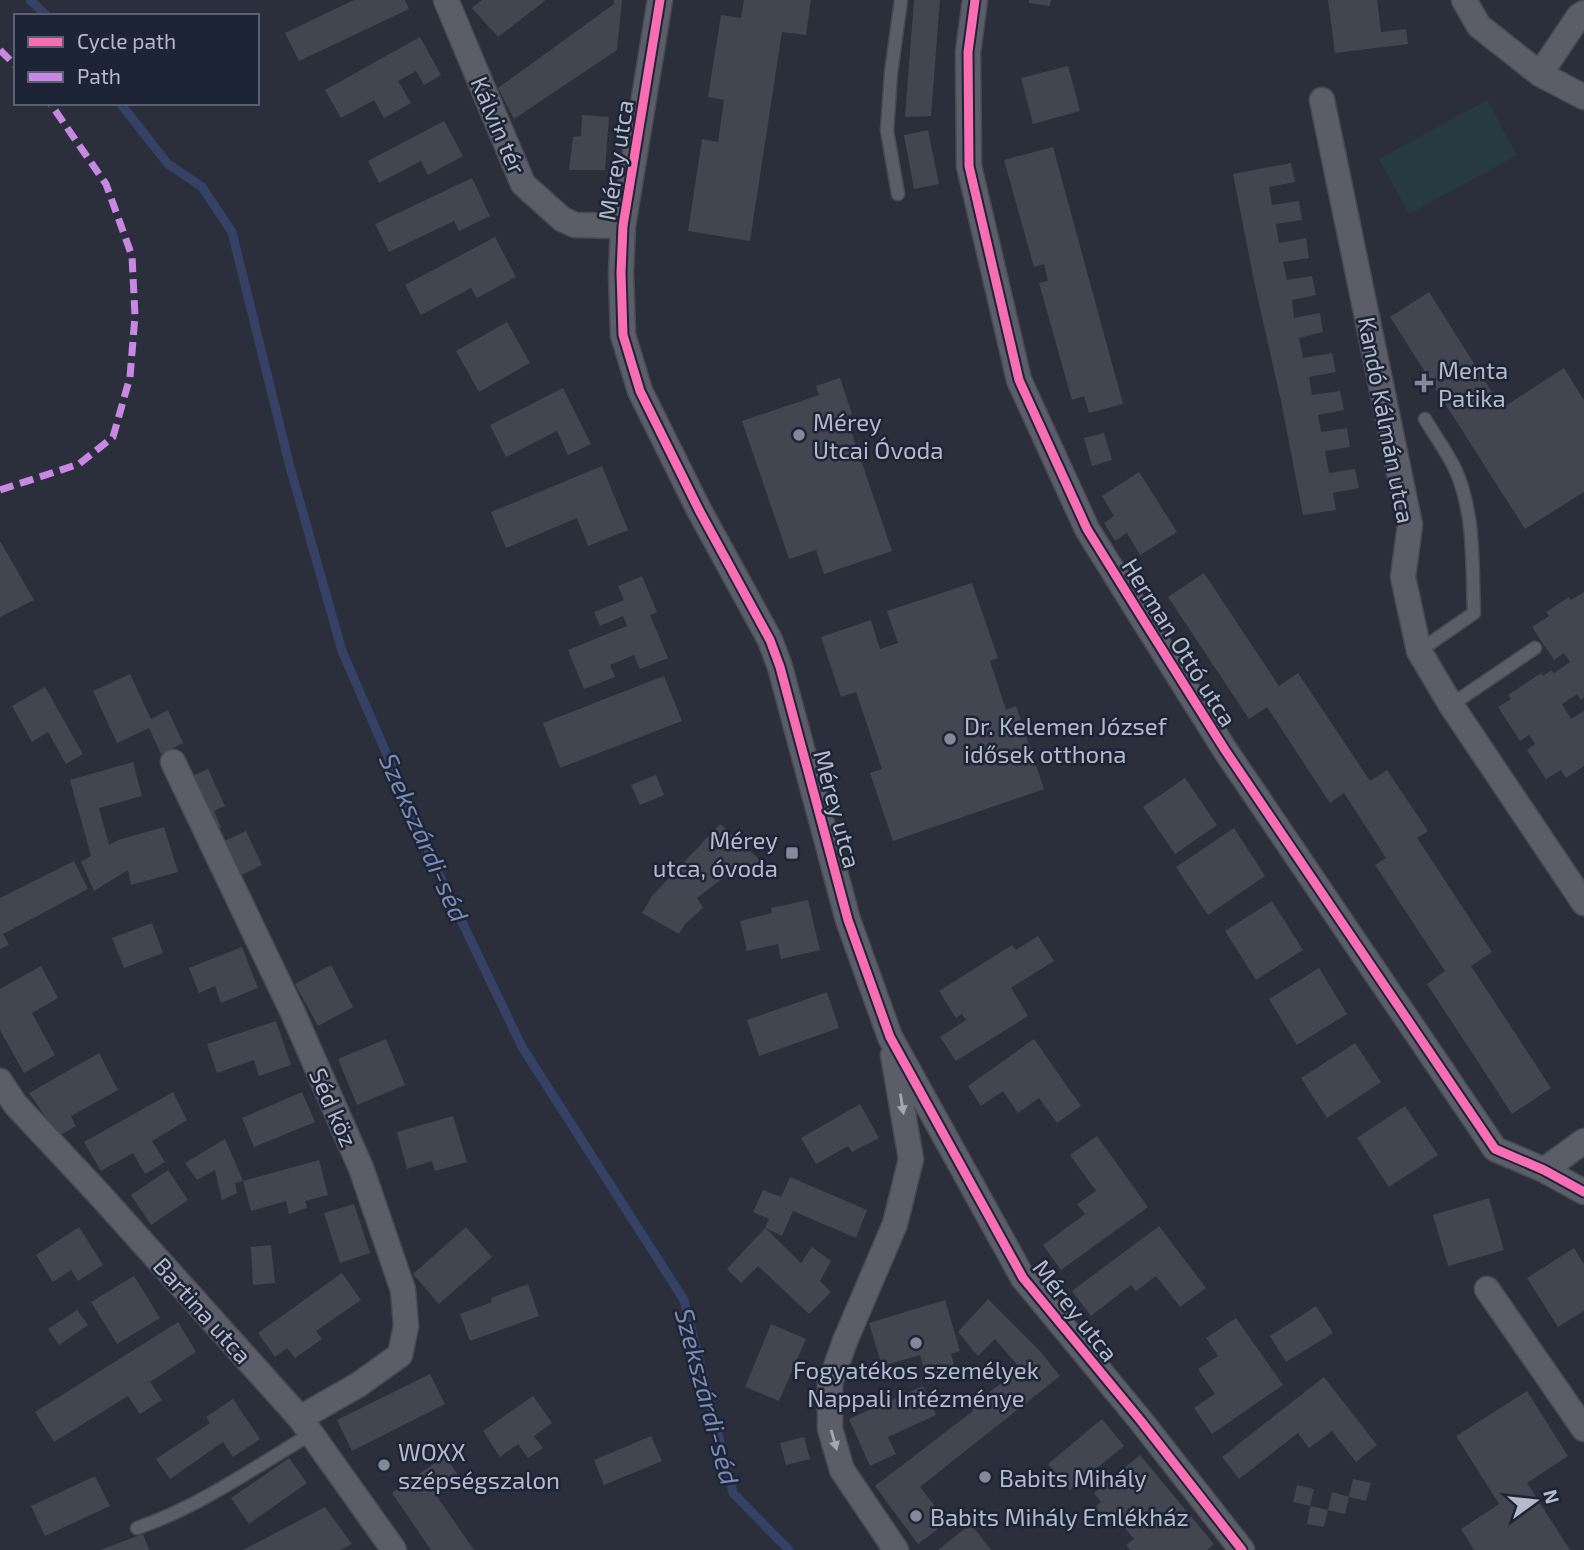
<svg xmlns="http://www.w3.org/2000/svg" width="1584" height="1550" font-family="'Exo 2',sans-serif">
  <style>
    .green { fill: #273941 }
    .lines { fill: none; stroke-linecap: round; stroke-linejoin: round }
    .stream { stroke: #364265; stroke-width: 9 }
    .building { fill: #424650 }
    .service-casing { stroke: #474a53; stroke-width: 15 }
    .minor-casing { stroke: #474a53; stroke-width: 27 }
    .service { stroke: #5b5e68; stroke-width: 12 }
    .minor { stroke: #5b5e68; stroke-width: 24 }
    .quiet { stroke: #c787e3; stroke-width: 7; stroke-dasharray: 14 7; stroke-linecap: butt }
    .cycleway-casing { stroke: #1d2436; stroke-width: 13 }
    .cycleway { stroke: #f96db3; stroke-width: 9 }
    .oneway { fill: #a3a8b7 }
    .poi-dot { fill: #848999; stroke: #1d2436; stroke-width: 2.5 }
    .labels { text-anchor: middle; dominant-baseline: central; stroke-width: 5; stroke-linejoin: round; paint-order: stroke }
    .street-label { font-size: 24px; fill: #b5bacb; stroke: #1d2436 }
    .poi-label { font-size: 24px; fill: #b5bacb; stroke: #1d2436; text-anchor: start }
    .water-label { font-size: 26px; font-style: italic; fill: #7c8bb4; stroke: #1d2436 }
  </style>
  <rect width="100%" height="100%" fill="#2a2f3b"/>
  <!-- green -->
  <path class="green" d="M1487,100L1517,155L1409,214L1379,159Z"/>
  <g class="lines">
    <!-- stream -->
    <path class="stream" d="M30,0L47,16
      M120,103L168,164L202,187L232,232L290,467L342,651L437,870L522,1047L684,1300L733,1493L789,1550"/>
  </g>
  <!-- building -->
  <path class="building" d="M354,0H405L409,9L299,61L285,33Z
    M482,0H546L498,37L472,8Z
    M614,0H622L617,50L514,119L498,88L614,4Z
    M744,0H811L806,35L782,32L750,241L688,231L702,139L718,142L724,100L708,97L721,15L741,18Z
    M914,0H940L931,116L905,117Z
    M1029,0H1051L1050,6L1029,3Z
    M1328,0H1377L1381,32L1406,29L1408,44L1335,53Z
    M420,37L441,75L424,85L416,71L398,81L411,103L384,118L374,100L341,118L325,90Z
    M1068,66L1080,111L1033,124L1021,78Z
    M582,115L609,117L605,170H569L573,137L581,136Z
    M444,121L463,156L428,175L421,161L379,183L368,161Z
    M928,130L939,184L914,189L904,135Z
    M1053,147L1123,404L1089,413L1084,396L1072,400L1039,283L1048,281L1044,264L1034,267L1004,160Z
    M1291,163L1295,182L1269,187L1272,205L1299,201L1302,220L1276,224L1279,243L1306,238L1309,258L1283,262L1287,280L1312,276L1316,295L1292,300L1294,318L1320,313L1323,332L1299,338L1303,358L1332,353L1336,372L1309,377L1312,395L1340,391L1344,410L1318,415L1321,432L1347,428L1350,447L1325,451L1329,473L1355,469L1359,488L1333,493L1336,510L1303,515L1281,401L1255,286L1233,174Z
    M472,178L490,216L459,231L454,221L389,252L375,224Z
    M495,237L516,277L477,298L471,288L421,315L405,285Z
    M1429,292L1502,408L1564,368L1584,400V492L1525,529L1390,317Z
    M507,322L530,363L479,392L456,351Z
    M840,378L852,414L846,416L892,551L824,574L816,550L789,559L742,421L819,395L816,386Z
    M563,388L591,444L568,455L557,431L506,457L490,425Z
    M1104,433L1112,460L1092,466L1084,438Z
    M602,466L628,530L588,546L577,518L506,548L491,512Z
    M1139,472L1177,532L1140,555L1127,533L1115,541L1104,523L1114,516L1102,496Z
    M0,541L34,600L0,617Z
    M1204,573L1279,686L1298,673L1370,781L1387,770L1428,831L1417,838L1492,952L1471,966L1551,1088L1512,1114L1427,984L1445,971L1375,865L1386,858L1344,793L1330,803L1267,707L1249,719L1168,597Z
    M642,576L657,612L650,615L668,658L640,669L634,655L610,665L615,677L584,689L568,650L627,626L623,616L600,626L594,612L624,600L618,586Z
    M972,583L998,658L990,661L1006,710L1016,706L1044,789L893,841L870,773L882,769L856,692L841,697L821,637L871,620L880,649L898,643L887,611Z
    M1584,592V697L1581,700L1577,694L1562,704L1571,719L1584,711V766L1566,778L1561,770L1546,779L1527,750L1535,744L1529,735L1520,741L1498,707L1511,699L1508,695L1541,673L1543,676L1551,670L1554,673L1570,662L1564,653L1554,660L1532,627L1549,616L1546,612L1569,597L1571,600Z
    M130,674L151,719L168,710L183,743L161,754L149,728L117,743L93,691Z
    M664,676L682,721L560,768L543,723Z
    M45,687L83,754L66,764L48,732L32,742L12,706Z
    M133,762L142,796L99,808L109,845L118,840L164,827L178,872L131,885L128,870L94,891L81,862L91,856L70,780Z
    M208,769L225,806L214,811L221,827L209,833L186,779Z
    M656,775L664,795L640,805L631,785Z
    M1185,778L1217,825L1175,854L1143,807Z
    M720,824L761,861L722,879L697,898L703,908L685,924L679,934L642,913L652,896Z
    M1234,828L1265,876L1208,915L1176,867Z
    M246,831L262,865L237,877L220,843Z
    M74,861L88,889L3,934L9,945L0,949V898Z
    M808,900L820,950L781,959L778,944L747,951L740,921L772,913L771,908Z
    M1272,901L1303,950L1256,980L1225,931Z
    M152,923L163,953L124,968L112,938Z
    M1038,936L1054,961L1011,988L1028,1016L956,1061L940,1037L966,1020L962,1014L956,1018L939,991L1012,945L1016,950Z
    M242,947L258,988L221,1003L215,986L199,993L189,968Z
    M331,965L353,1007L318,1026L295,984Z
    M41,966L58,998L32,1013L55,1055L24,1073L0,1030V989Z
    M1319,968L1347,1014L1297,1045L1269,999Z
    M827,992L839,1028L759,1056L747,1020Z
    M276,1021L291,1065L259,1076L254,1060L217,1073L207,1044Z
    M386,1039L405,1085L357,1105L338,1059Z
    M1034,1039L1081,1106L1057,1123L1039,1098L1018,1113L1003,1091L981,1106L968,1086Z
    M1355,1043L1381,1082L1327,1118L1301,1078Z
    M99,1053L118,1090L71,1116L76,1126L59,1136L29,1093Z
    M173,1092L187,1120L152,1141L165,1162L145,1174L133,1153L101,1171L84,1142Z
    M302,1092L315,1122L254,1147L242,1118Z
    M860,1104L879,1138L852,1152L848,1146L816,1164L801,1138Z
    M1405,1106L1438,1155L1389,1187L1357,1138Z
    M453,1116L467,1162L435,1171L432,1161L407,1169L397,1132Z
    M1097,1136L1148,1207L1061,1270L1043,1245L1085,1214L1077,1204L1096,1191L1070,1155Z
    M225,1139L243,1181L319,1160L328,1195L305,1201L307,1208L289,1214L286,1201L251,1211L243,1181L235,1183L237,1193L222,1200L215,1170L197,1180L185,1163Z
    M168,1170L188,1200L151,1225L131,1195Z
    M790,1177L867,1210L856,1238L793,1211L782,1236L765,1228L769,1219L753,1212L763,1190L781,1197Z
    M1489,1198L1504,1250L1448,1266L1433,1215Z
    M354,1204L370,1253L340,1263L324,1213Z
    M1159,1226L1206,1288L1180,1307L1156,1276L1136,1291L1131,1285L1091,1316L1072,1291Z
    M79,1227L103,1265L78,1281L71,1270L53,1282L36,1255Z
    M466,1227L492,1257L439,1304L413,1274Z
    M765,1228L801,1263L812,1247L831,1261L820,1281L831,1292L809,1314L758,1266L741,1283L727,1269Z
    M271,1245L275,1283L253,1285L251,1247Z
    M1574,1248L1584,1264V1311L1558,1327L1527,1278Z
    M342,1273L361,1300L316,1331L322,1339L295,1358L287,1348L275,1357L258,1333Z
    M134,1276L160,1318L117,1344L91,1302Z
    M528,1284L539,1316L470,1341L460,1314L492,1302L491,1298Z
    M988,1299L1040,1351L1060,1376L920,1487L947,1522L918,1544L875,1486L973,1411L971,1407L1020,1368L995,1339L978,1356L958,1332Z
    M945,1300L960,1351L951,1354L957,1374L928,1383L920,1355L882,1366L869,1323Z
    M1316,1306L1333,1333L1286,1362L1270,1336Z
    M77,1310L88,1325L59,1345L48,1329Z
    M1236,1318L1283,1385L1212,1434L1194,1408L1215,1394L1198,1369L1218,1356L1206,1338Z
    M178,1322L196,1352L150,1382L162,1400L140,1414L128,1396L54,1442L35,1412Z
    M771,1324L806,1339L779,1401L745,1387Z
    M430,1374L445,1404L352,1451L337,1420Z
    M1324,1377L1377,1445L1356,1462L1332,1431L1309,1448L1298,1433L1239,1479L1222,1457Z
    M923,1386L936,1415L888,1437L896,1454L870,1466L849,1419Z
    M1527,1391L1568,1456L1527,1483L1570,1550H1474L1461,1529L1499,1504L1456,1436Z
    M533,1396L552,1423L534,1436L543,1448L528,1458L518,1444L500,1457L483,1431Z
    M233,1399L260,1439L233,1457L223,1442L170,1479L156,1459L210,1423L206,1417Z
    M1102,1419L1124,1446L1070,1490L1048,1464Z
    M651,1436L662,1461L604,1485L594,1460Z
    M804,1437L810,1459L786,1465L780,1443Z
    M1140,1455L1214,1544L1207,1550H1130L1126,1545L1134,1539L1117,1519L1110,1525L1095,1507L1101,1502L1094,1493Z
    M445,1456L460,1478L436,1495L474,1550H431L392,1493Z
    M289,1458L307,1483L249,1524L231,1498Z
    M95,1476L110,1506L45,1536L31,1506Z
    M1353,1479L1371,1483L1366,1501L1349,1497Z
    M1297,1485L1314,1489L1310,1506L1293,1502Z
    M1332,1492L1349,1497L1345,1514L1328,1510Z
    M1310,1506L1328,1510L1324,1527L1307,1524Z
    M325,1507L352,1544L340,1550H243Z
    M971,1524L991,1550H938Z
    M143,1534L149,1550H100Z"/>
  <g class="lines">
    <!-- service casing -->
    <g class="service-casing">
      <path id="service" d="M898,194L887,131L891,73L901,0
        M1419,651L1474,613C1472,566 1475,515 1456,471C1448,453 1435,436 1425,419
        M1451,705L1535,648
        M137,1528C199,1507 255,1467 311,1434"/>
    </g>
    <!-- minor casing -->
    <g class="minor-casing">
      <path id="minor" d="M446,0L523,184L562,219L575,225L623,226
        M660,0L623,226L621,273L623,335L640,391L699,510L770,640L780,667L848,920L890,1037L1023,1278L1141,1421L1242,1550
        M975,0L968,52L969,166L1019,380L1087,529L1136,608L1225,750L1495,1149L1544,1170L1584,1192
        M1464,0L1479,26L1540,74L1584,97
        M1540,74L1579,16L1584,13
        M1322,100L1410,525L1403,577L1419,651L1451,705L1584,903
        M173,762L293,1013L361,1168L403,1290L406,1326L400,1355L358,1385L300,1418
        M893,1055L911,1159L895,1224L845,1341L830,1383V1429L842,1470L896,1550
        M0,1081L15,1104L100,1195L300,1418L394,1550
        M1544,1170L1584,1141
        M1487,1289L1584,1429"/>
    </g>
    <!-- service -->
    <use href="#service" class="service"/>
    <!-- minor -->
    <use href="#minor" class="minor"/>
    <!-- quiet -->
    <path class="quiet" d="M0,50L16,66
      M0,490L79,464L113,437L130,377L135,316L132,256L106,184L50,103"/>
    <!-- cycleway casing -->
    <g class="cycleway-casing">
      <path id="cycleway" d="M660,0L623,226L621,273L623,335L640,391L699,510L770,640L780,667L848,920L890,1037L1023,1278L1141,1421L1242,1550
        M975,0L968,52L969,166L1019,380L1087,529L1136,608L1225,750L1495,1149L1544,1170L1584,1192"/>
    </g>
    <!-- cycleway -->
    <use href="#cycleway" class="cycleway"/>
  </g>
  <!-- one-way arrows -->
  <defs><path id="oneway-solid" d="M-6-.8H1V-3.2L6.5 0L1 3.2V.8H-6Z" transform="scale(1.75)"/></defs>
  <g class="oneway">
    <use href="#oneway-solid" transform="translate(902 1104) rotate(81)"/>
    <use href="#oneway-solid" transform="translate(834 1440) rotate(74)"/>
  </g>
  <!-- markers -->
  <g class="poi-dot">
    <path d="M1420.5 372.5h7v7h7v7h-7v7h-7v-7h-7v-7h7z"/>
    <circle cx="799" cy="435" r="7"/>
    <circle cx="950" cy="739" r="7"/>
    <rect x="785" y="846" width="14" height="14" rx="3.5"/>
    <circle cx="916" cy="1343" r="7"/>
    <circle cx="384" cy="1465" r="7"/>
    <circle cx="985" cy="1477" r="7"/>
    <circle cx="916" cy="1516" r="7"/>
  </g>
  <g class="labels">
    <!-- street labels -->
    <g class="street-label">
      <text transform="translate(499 125) rotate(67)">Kálvin tér</text>
      <text transform="translate(615 160) rotate(-81)">Mérey utca</text>
      <text transform="translate(1387 420) rotate(79)">Kandó Kálmán utca</text>
      <text transform="translate(1180 642) rotate(58)">Herman Ottó utca</text>
      <text transform="translate(838 809) rotate(75)">Mérey utca</text>
      <text transform="translate(334 1107) rotate(66)">Séd köz</text>
      <text transform="translate(203 1310) rotate(48)">Bartina utca</text>
      <text transform="translate(1076 1310) rotate(52)">Mérey utca</text>
    </g>
    <!-- poi labels -->
    <g class="poi-label">
      <text x="1438" y="369">Menta<tspan x="1438" dy="28">Patika</tspan></text>
      <text x="813" y="421">Mérey<tspan x="813" dy="28">Utcai Óvoda</tspan></text>
      <text x="964" y="725">Dr. Kelemen József<tspan x="964" dy="28">idősek otthona</tspan></text>
      <text x="778" y="839" text-anchor="end">Mérey<tspan x="778" dy="28">utca, óvoda</tspan></text>
      <text x="916" y="1369" text-anchor="middle">Fogyatékos személyek<tspan x="916" dy="28">Nappali Intézménye</tspan></text>
      <text x="398" y="1451">WOXX<tspan x="398" dy="28">szépségszalon</tspan></text>
      <text x="999" y="1477">Babits Mihály</text>
      <text x="930" y="1516">Babits Mihály Emlékház</text>
    </g>
    <!-- water labels -->
    <g class="water-label">
      <text transform="translate(425 837) rotate(66)">Szekszárdi-séd</text>
      <text transform="translate(708 1396) rotate(75)">Szekszárdi-séd</text>
    </g>
  </g>
  <!-- legend -->
  <rect x="14" y="14" width="245" height="91" fill="#1d2436" stroke="#5a6072" stroke-width="2"/>
  <rect x="28" y="37" width="35" height="10" fill="#f96db3" stroke="#5a6072" stroke-width="2"/>
  <text x="77" y="49" font-size="21" fill="#b5bacb">Cycle path</text>
  <rect x="28" y="72" width="35" height="10" fill="#c787e3" stroke="#5a6072" stroke-width="2"/>
  <text x="77" y="84" font-size="21" fill="#b5bacb">Path</text>
  <!-- north arrow -->
  <g transform="translate(1535 1501) rotate(75)" stroke="#1d2436" stroke-width="5" paint-order="stroke">
  <path d="M0-5L12 26L0 18L-12 26Z" fill="#b5bacb"/>
  <text y="-10" font-size="19" font-weight="bold" text-anchor="middle" fill="#b5bacb">N</text>
  </g>
</svg>
